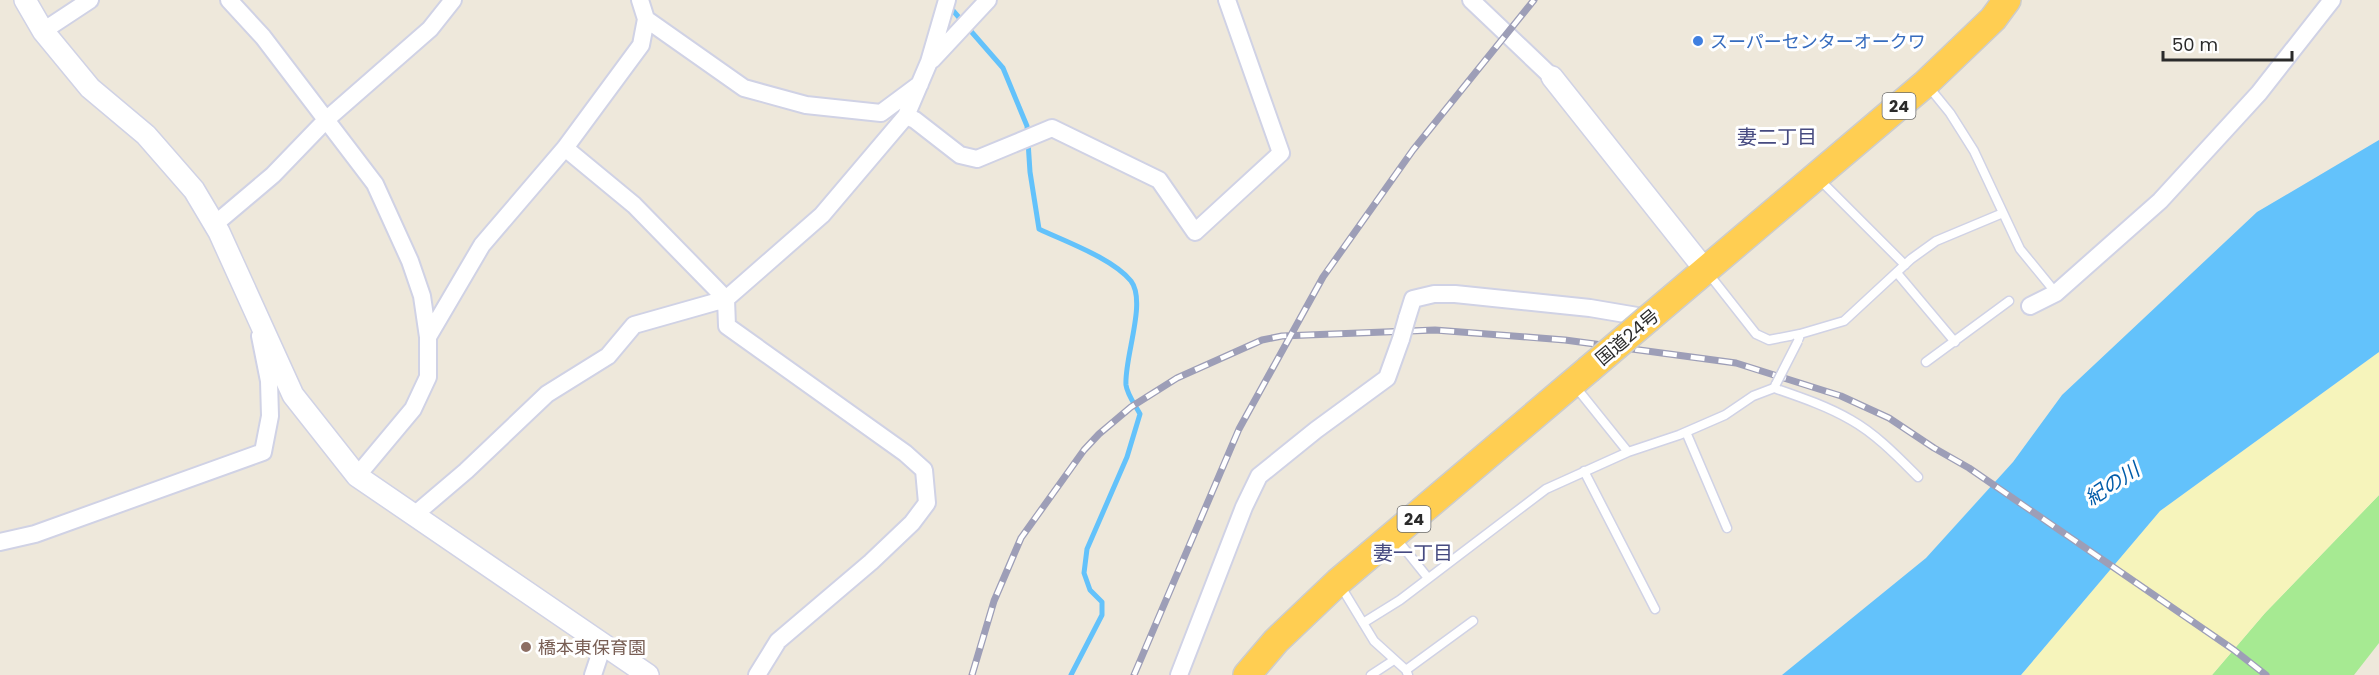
<svg xmlns="http://www.w3.org/2000/svg" width="2379" height="675" font-family="Poppins,'Noto Sans JP',sans-serif">
  <style>
    .green { fill: #a6ea92 }
    .sand { fill: #f6f4bb }
    .water { fill: #63c2fb }
    .lines { fill: none; stroke-linecap: round; stroke-linejoin: round }
    .stream { stroke: #63c2fb; stroke-width: 5 }
    .service-casing { stroke: #d0d2e5; stroke-width: 11 }
    .minor-casing { stroke: #d0d2e5; stroke-width: 20 }
    .tertiary-casing { stroke: #d0d2e5; stroke-width: 24 }
    .trunk-casing { stroke: #ccc; stroke-width: 30 }
    .service { stroke: #fff; stroke-width: 8 }
    .minor { stroke: #fff; stroke-width: 16 }
    .tertiary { stroke: #fff; stroke-width: 21 }
    .trunk { stroke: #ffce52; stroke-width: 27 }
    .rail-casing { stroke: #9d9eb7; stroke-width: 7 }
    .rail { stroke: #fff; stroke-width: 4.5; stroke-dasharray: 14; stroke-linecap: butt }
    .service-bridge-casing { stroke: #d0d2e5; stroke-width: 11; stroke-linecap: butt }
    .minor-bridge-casing { stroke: #d0d2e5; stroke-width: 20; stroke-linecap: butt }
    .trunk-bridge-casing { stroke: #ccc; stroke-width: 30; stroke-linecap: butt }
    .service-bridge { stroke: #fff; stroke-width: 8 }
    .minor-bridge { stroke: #fff; stroke-width: 16 }
    .trunk-bridge { stroke: #ffce52; stroke-width: 27 }
    .shop-dot { fill: #3f7fe0; stroke: #fff; stroke-width: 2 }
    .education-dot { fill: #8d6e63; stroke: #fff; stroke-width: 2 }
    .labels { text-anchor: middle; dominant-baseline: central; stroke-width: 6; stroke-linejoin: round; paint-order: stroke }
    .shield { fill: #fff; stroke: #6b6b6b; stroke-width: 1.5 }
    .shield-label { font-size: 16px; font-weight: bold; fill: #2b2b2b }
    .shop-label { font-size: 18px; fill: #366cbe; stroke: #fff; text-anchor: start }
    .street-label { font-size: 18px; fill: #2b2b2b; stroke: #fff }
    .education-label { font-size: 18px; fill: #785e54; stroke: #fff; text-anchor: start }
    .neighbourhood-label { font-size: 20px; fill: #464a80; stroke: #fff }
    .water-label { font-size: 20px; font-style: italic; fill: #005ca9; stroke: #fff }
  </style>
  <rect width="100%" height="100%" fill="#eee8db"/>
  <!-- green -->
  <path class="green" d="M2379,495V643L2354,675H2212L2265,613Z"/>
  <!-- sand -->
  <path class="sand" d="M2379,352V495L2265,613L2212,675H2021L2160,511Z"/>
  <!-- water -->
  <path class="water" d="M2379,140V352L2160,511L2021,675H1782L1926,558L2013,462L2062,395L2257,212Z"/>
  <g class="lines">
    <!-- stream -->
    <path class="stream" d="M949,6L1003,68L1027,126L1030,172L1039,229C1066,242 1112,258 1131,281C1147,302 1124,358 1126,385C1127,394 1135,405 1140,414L1127,457L1087,549L1084,573L1090,590L1102,602V615L1071,675"/>
    <!-- service casing -->
    <g class="service-casing">
      <path id="service" d="M1928,86L1950,113L1974,151L2020,249L2056,293
        M1819,179L1905,265
        M1708,273L1756,334L1769,340L1800,334L1799,338
        M1897,273L1955,342
        M1800,334L1844,321L1911,259L1936,241L2003,213
        M1926,362L2009,301
        M1575,386L1628,452L1679,435L1725,415L1753,396L1774,388L1776,384
        M1774,388C1800,397 1827,406 1851,420C1876,434 1898,457 1918,477
        M1686,432L1727,528
        M1584,471L1655,609
        M1395,537L1428,578
        M1340,585L1374,641L1406,670L1408,675
        M1363,623L1400,600L1546,489L1628,452
        M1406,670L1473,621
        M1371,675L1394,660"/>
    </g>
    <!-- minor casing -->
    <g class="minor-casing">
      <path id="minor" d="M229,0L263,37L375,184L410,261L422,296L428,337V377L413,409L357,476
        M947,0L929,62L906,116L915,120L960,155L977,159L1052,128L1159,180L1195,232L1281,153L1227,0
        M1471,0L1552,77
        M646,19L744,88L806,105L881,113L920,84
        M43,31L90,0
        M932,60L988,0
        M565,148L634,205L726,299L727,326L905,453L924,470L927,503L912,523L871,562L778,641L757,675
        M215,224L273,175L327,119L430,29L453,0
        M2030,306L2056,293L2160,201L2259,93L2332,0
        M1407,318L1413,299L1434,294H1455L1590,308L1649,318
        M428,337L482,245L565,148L641,45L646,19L640,0
        M413,516L466,471L547,394L608,356L634,325L726,299L822,215L906,116
        M0,542L35,534L263,452L270,416L269,381L260,336
        M593,675L603,645
        M1179,675L1244,507L1259,476L1316,430L1387,378L1401,339"/>
    </g>
    <!-- tertiary casing -->
    <g class="tertiary-casing">
      <path id="tertiary" d="M25,0L43,31L90,88L146,135L194,190L219,232L293,395L357,476L648,675
        M1552,77L1706,271"/>
    </g>
    <!-- trunk casing -->
    <g class="trunk-casing">
      <path id="trunk" d="M1649,318L1925,84L1993,19L2007,0
        M1247,675L1276,641L1338,582L1588,370"/>
    </g>
    <!-- service -->
    <use href="#service" class="service"/>
    <!-- minor -->
    <use href="#minor" class="minor"/>
    <!-- tertiary -->
    <use href="#tertiary" class="tertiary"/>
    <!-- trunk -->
    <use href="#trunk" class="trunk"/>
    <!-- rail casing -->
    <g class="rail-casing">
      <path id="rail" d="M972,675L994,601L1021,538L1084,450L1099,434L1131,407L1177,378L1262,340L1282,336L1435,330L1565,340L1736,363L1841,396L1889,418L1934,448L1969,468L2234,650L2266,675
        M1134,675L1239,429L1323,277L1413,150L1534,0"/>
    </g>
    <!-- rail -->
    <use href="#rail" class="rail"/>
    <!-- service-bridge casing -->
    <g class="service-bridge-casing">
      <path id="service-bridge" d="M1776,384L1798,341"/>
    </g>
    <!-- minor-bridge casing -->
    <g class="minor-bridge-casing">
      <path id="minor-bridge" d="M1401,339L1407,318"/>
    </g>
    <!-- trunk-bridge casing -->
    <g class="trunk-bridge-casing">
      <path id="trunk-bridge" d="M1588,370L1649,318"/>
    </g>
    <!-- service-bridge -->
    <use href="#service-bridge" class="service-bridge"/>
    <!-- minor-bridge -->
    <use href="#minor-bridge" class="minor-bridge"/>
    <!-- trunk-bridge -->
    <use href="#trunk-bridge" class="trunk-bridge"/>
  </g>
  <!-- markers -->
  <circle class="shop-dot" cx="1698" cy="41" r="6"/>
  <circle class="education-dot" cx="526" cy="647" r="6"/>
  <g class="labels">
    <!-- shield labels -->
    <g class="shield">
      <rect x="1882.5" y="93" width="33" height="26" rx="4.5"/>
      <rect x="1397.5" y="506" width="33" height="26" rx="4.5"/>
    </g>
    <g class="shield-label">
      <text x="1899" y="106">24</text>
      <text x="1414" y="519">24</text>
    </g>
    <!-- shop labels -->
    <g class="shop-label">
      <text x="1710" y="41">スーパーセンターオークワ</text>
    </g>
    <!-- street labels -->
    <g class="street-label">
      <text transform="translate(1627 337) rotate(-40)">国道24号</text>
    </g>
    <!-- education labels -->
    <g class="education-label">
      <text x="538" y="647">橋本東保育園</text>
    </g>
    <!-- neighbourhood labels -->
    <g class="neighbourhood-label">
      <text x="1777" y="137">妻二丁目</text>
      <text x="1413" y="553">妻一丁目</text>
    </g>
    <!-- water labels -->
    <g class="water-label">
      <text transform="translate(2112 484) rotate(-33)">紀の川</text>
    </g>
  </g>
  <!-- scale -->
  <path d="M2163 51v9h129v-9" fill="none" stroke="#2b2b2b" stroke-width="3"/>
  <text x="2172" y="51" font-size="18" fill="#2b2b2b" stroke="#ffffff" stroke-width="4.5" paint-order="stroke">50 m</text>
</svg>
